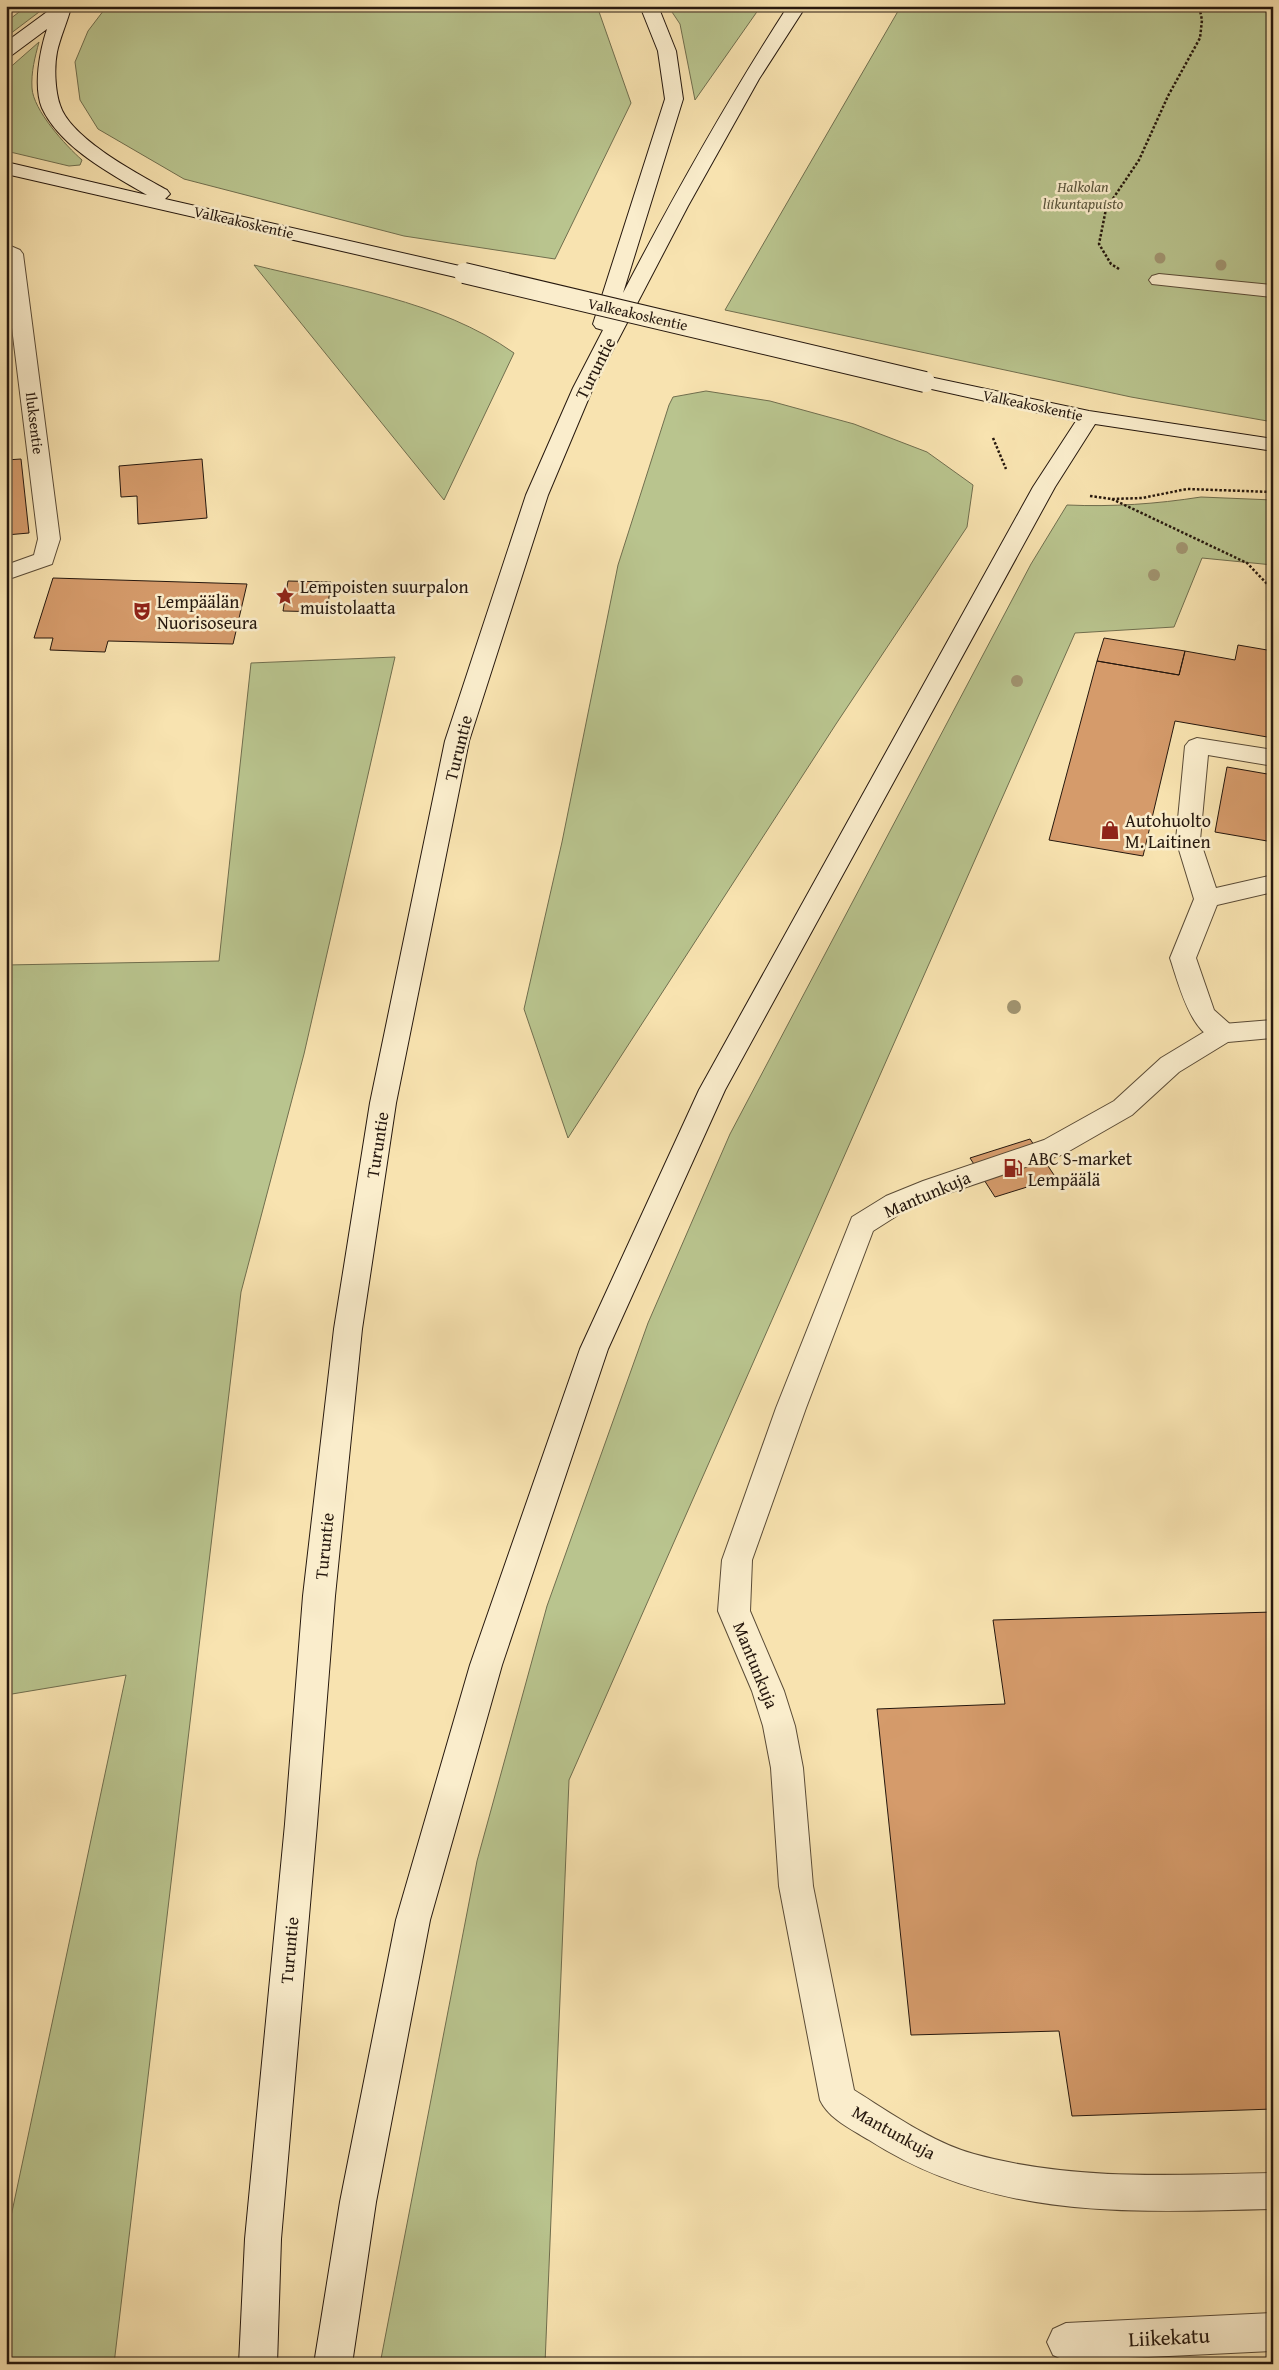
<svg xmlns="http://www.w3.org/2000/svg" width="1279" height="2370" font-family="'Gentium Book Plus',serif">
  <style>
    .green { fill: #b9c48e; stroke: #706e4e }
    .building { fill: #d59b6b; stroke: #26180e }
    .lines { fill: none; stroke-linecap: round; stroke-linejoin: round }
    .lane-casing { stroke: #5a4b36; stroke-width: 2 }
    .street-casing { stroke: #5a4b36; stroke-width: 2 }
    .secondary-casing { stroke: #26180e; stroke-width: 2 }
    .path { stroke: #26180e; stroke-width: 2.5; stroke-dasharray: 2.5 2; stroke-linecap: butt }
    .lane { fill: #faedcc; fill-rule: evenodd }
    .street { fill: #faedcc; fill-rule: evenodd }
    .secondary { fill: #faedcc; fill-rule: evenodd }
    .secondary-bridge-casing { stroke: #26180e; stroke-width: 22; stroke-linecap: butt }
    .secondary-bridge { stroke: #faedcc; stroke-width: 20 }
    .tree { fill: #a19470 }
    .labels { text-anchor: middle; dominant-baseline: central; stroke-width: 5; stroke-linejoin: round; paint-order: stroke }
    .far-park-label { font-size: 15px; font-style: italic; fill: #59543b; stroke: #faedcc }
    .far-street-label { font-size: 15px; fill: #26180e; stroke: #faedcc }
    .street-label { font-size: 18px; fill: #26180e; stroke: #faedcc }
    .poi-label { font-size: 18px; fill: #26180e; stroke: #faedcc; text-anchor: start }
    .near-street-label { font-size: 21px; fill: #26180e; stroke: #faedcc }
  </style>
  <rect width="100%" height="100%" fill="#f8e3b0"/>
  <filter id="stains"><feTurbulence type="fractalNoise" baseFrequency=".004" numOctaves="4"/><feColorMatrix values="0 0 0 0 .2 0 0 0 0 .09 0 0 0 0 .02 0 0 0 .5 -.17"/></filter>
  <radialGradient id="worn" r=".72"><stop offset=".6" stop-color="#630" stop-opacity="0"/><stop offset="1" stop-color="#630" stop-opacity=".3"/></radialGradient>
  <!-- green -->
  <path class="green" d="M27,6H47L6,37V22Z
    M107,6H597L631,103L555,259L404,236L184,179L98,129L80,100L75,62L88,31Z
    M668,6H761L695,100L680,24Z
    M901,6H1273V422L1131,397L725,310Z
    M39,42C35,57 31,72 32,88C33,110 66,146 82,160L80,165L69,166L6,151V71Z
    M254,265C342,287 439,300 514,353L444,500Z
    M706,391L770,401L854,424L927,452L973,485L967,527L836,724L568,1138L524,1009L562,842L618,565L669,405L673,397Z
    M1201,497L1273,500V565L1202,558L1174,627L1075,633L569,1780L545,2364H380L477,1861L547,1606L648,1323L730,1134L1031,564L1067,505C1113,507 1156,504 1201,497Z
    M395,657L304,1054L241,1292L114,2364H6V2240L126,1675L6,1695V965L219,961L251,663Z"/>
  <!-- building -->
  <path class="building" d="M21,459L29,533L6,535V460Z
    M202,459L207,518L138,524L137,496L121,497L119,466Z
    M53,578L247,584L233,644L108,641L105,652L50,650L53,638H34Z
    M288,581L331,582L327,612L283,611Z
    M1104,638L1185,651L1179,675L1097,661Z
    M1238,645L1273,651V738L1175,721L1143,856L1049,840L1097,661L1179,675L1185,651L1235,660Z
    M1227,767L1273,775V842L1215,832Z
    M1030,1139L1056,1178L995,1197L970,1158Z
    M1273,1612V2109L1072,2116L1059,2031L911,2035L877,1709L1005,1704L993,1620Z"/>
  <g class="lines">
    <!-- lane casing -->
    <g class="lane-casing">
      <path id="lane" d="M1159,274L1273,285V297L1152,284L1149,280L1152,276Z
        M1197,738L1273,750V766L1208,755L1200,840L1216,888L1273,875V892L1217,905L1196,958L1214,1010L1232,1026L1236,1033L1232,1040C1194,1051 1179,984 1170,958L1194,899L1176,840L1185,746L1189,741Z"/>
    </g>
    <!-- street casing -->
    <g class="street-casing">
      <path id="street" d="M6,244L20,250L23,254L60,539L52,564L6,580V565L34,555L38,539L6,279Z
        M1273,1020V1038L1228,1042L1179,1072L1132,1115L1064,1154L943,1195L906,1210L873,1231L806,1408L752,1560L750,1611L784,1691L795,1726L803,1768L813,1886L854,2090C889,2112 933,2143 974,2154C1072,2181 1173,2175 1273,2173V2209C1130,2212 995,2221 869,2140C851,2129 829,2119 820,2100L779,1886L771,1768L763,1726L752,1691L718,1611L722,1560L776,1408L852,1217L886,1196L923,1181L1044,1140L1114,1101L1161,1058L1214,1026L1223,1024Z
        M1273,2313V2351L1066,2361L1053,2355L1047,2342L1053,2329L1066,2323Z"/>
    </g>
    <!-- secondary casing -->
    <g class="secondary-casing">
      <path id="secondary" d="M6,6H16L12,11L6,12Z
        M55,6H75L70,11C66,25 60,38 57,52C54,67 55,91 60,105C70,138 138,174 167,190L170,194L165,199L464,267L471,269L474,273L471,277L464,279L6,174V162L147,195C111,174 60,147 42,108C33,86 40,50 47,29L12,55L6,56V42Z
        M640,6H658L676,51L683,99L623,293C674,195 728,99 788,6H806L759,79L688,206L593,388L548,495L469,741L396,1103L362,1329L335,1596L317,1824L281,2239L277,2364H239L245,2239L285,1824L303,1596L334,1329L370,1103L445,741L526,495L573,388L603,330L596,328L593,324L665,99L658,51Z
        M925,376L1089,411L1273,439V451L1095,424L1055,487L725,1090L608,1349L502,1665L430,1920L376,2202L352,2364H314L340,2202L396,1920L470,1665L580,1349L699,1090L1033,487L1076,421L918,386L915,382L918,378Z"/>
    </g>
    <!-- path -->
    <path class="path" d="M1119,269L1111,264L1099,244L1106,209L1139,160L1168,96L1200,38L1202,20L1199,6
      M993,438L1006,469
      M1090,496L1112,499L1142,498L1187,489L1273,492
      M1112,499L1247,563L1273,590"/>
    <!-- lane -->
    <use href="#lane" class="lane"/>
    <!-- street -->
    <use href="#street" class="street"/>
    <!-- secondary -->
    <use href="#secondary" class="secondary"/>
    <!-- secondary-bridge casing -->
    <g class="secondary-bridge-casing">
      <path id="secondary-bridge" d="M464,273L925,382"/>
    </g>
    <!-- secondary-bridge -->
    <use href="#secondary-bridge" class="secondary-bridge"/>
  </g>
  <!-- trees -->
  <g class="tree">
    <circle cx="1160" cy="258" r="5.5"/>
    <circle cx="1221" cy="265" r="5.5"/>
    <circle cx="1182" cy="548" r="6"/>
    <circle cx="1154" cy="575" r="6"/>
    <circle cx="1017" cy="681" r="6"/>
    <circle cx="1014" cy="1007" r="7"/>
  </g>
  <!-- icons -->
  <defs>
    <g id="sight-bare" transform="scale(1.5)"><path d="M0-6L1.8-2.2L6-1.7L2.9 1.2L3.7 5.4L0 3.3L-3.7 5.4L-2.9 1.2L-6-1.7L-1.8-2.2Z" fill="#8f2418" stroke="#faedcc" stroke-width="2.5" paint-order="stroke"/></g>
    <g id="theatre-bare" transform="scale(1.5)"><path d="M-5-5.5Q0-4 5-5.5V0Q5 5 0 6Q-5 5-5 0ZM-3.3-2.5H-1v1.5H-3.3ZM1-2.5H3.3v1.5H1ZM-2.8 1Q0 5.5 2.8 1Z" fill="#8f2418" stroke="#faedcc" stroke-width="2.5" paint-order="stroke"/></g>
    <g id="shop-bare" transform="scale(1.5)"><path d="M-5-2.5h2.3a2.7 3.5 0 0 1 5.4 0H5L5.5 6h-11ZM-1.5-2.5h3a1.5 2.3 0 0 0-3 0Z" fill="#8f2418" stroke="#faedcc" stroke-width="2.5" paint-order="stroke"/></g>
    <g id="fuel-bare" transform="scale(1.5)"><path d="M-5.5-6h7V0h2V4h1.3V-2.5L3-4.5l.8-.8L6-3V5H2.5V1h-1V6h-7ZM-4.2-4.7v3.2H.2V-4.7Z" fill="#8f2418" stroke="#faedcc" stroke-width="2.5" paint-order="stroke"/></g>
  </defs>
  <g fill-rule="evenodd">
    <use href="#sight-bare" x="285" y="596"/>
    <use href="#theatre-bare" x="142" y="611"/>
    <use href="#shop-bare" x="1110" y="830"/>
    <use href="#fuel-bare" x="1013" y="1168"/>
  </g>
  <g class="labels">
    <!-- far-park labels -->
    <g class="far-park-label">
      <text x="1083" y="186">Halkolan<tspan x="1083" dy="17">liikuntapuisto</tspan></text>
    </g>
    <!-- far-street labels -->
    <g class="far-street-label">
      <text transform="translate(244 222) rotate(13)">Valkeakoskentie</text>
      <text transform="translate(638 314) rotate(13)">Valkeakoskentie</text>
      <text transform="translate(1033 405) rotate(12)">Valkeakoskentie</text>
      <text transform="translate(35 423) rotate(83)">Iluksentie</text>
    </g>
    <!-- street labels -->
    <g class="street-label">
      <text transform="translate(595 368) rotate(-63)">Turuntie</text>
      <text transform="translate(458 748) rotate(-76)">Turuntie</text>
      <text transform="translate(377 1145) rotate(-81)">Turuntie</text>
      <text transform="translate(927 1194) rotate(-23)">Mantunkuja</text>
      <text transform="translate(324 1546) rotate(-84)">Turuntie</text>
      <text transform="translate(756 1665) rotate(68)">Mantunkuja</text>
      <text transform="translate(289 1950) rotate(-85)">Turuntie</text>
      <text transform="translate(894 2132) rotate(29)">Mantunkuja</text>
    </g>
    <!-- poi labels -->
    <g class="poi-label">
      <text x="300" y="586">Lempoisten suurpalon<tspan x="300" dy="21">muistolaatta</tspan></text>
      <text x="157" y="601">Lempäälän<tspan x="157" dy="21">Nuorisoseura</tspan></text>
      <text x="1125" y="820">Autohuolto<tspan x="1125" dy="21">M. Laitinen</tspan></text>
      <text x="1028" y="1158">ABC S-market<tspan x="1028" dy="21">Lempäälä</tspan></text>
    </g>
    <!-- near-street labels -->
    <g class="near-street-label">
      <text transform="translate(1169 2337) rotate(-3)">Liikekatu</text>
    </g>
  </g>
  <!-- margin -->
  <rect width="1279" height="2370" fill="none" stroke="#f8e3b0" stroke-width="25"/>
  <rect x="8" y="8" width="1264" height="2355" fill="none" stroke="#26180e" stroke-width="2.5"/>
  <rect x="12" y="12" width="1254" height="2345" fill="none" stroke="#26180e"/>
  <rect width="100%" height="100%" filter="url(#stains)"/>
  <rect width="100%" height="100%" fill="url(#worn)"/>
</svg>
